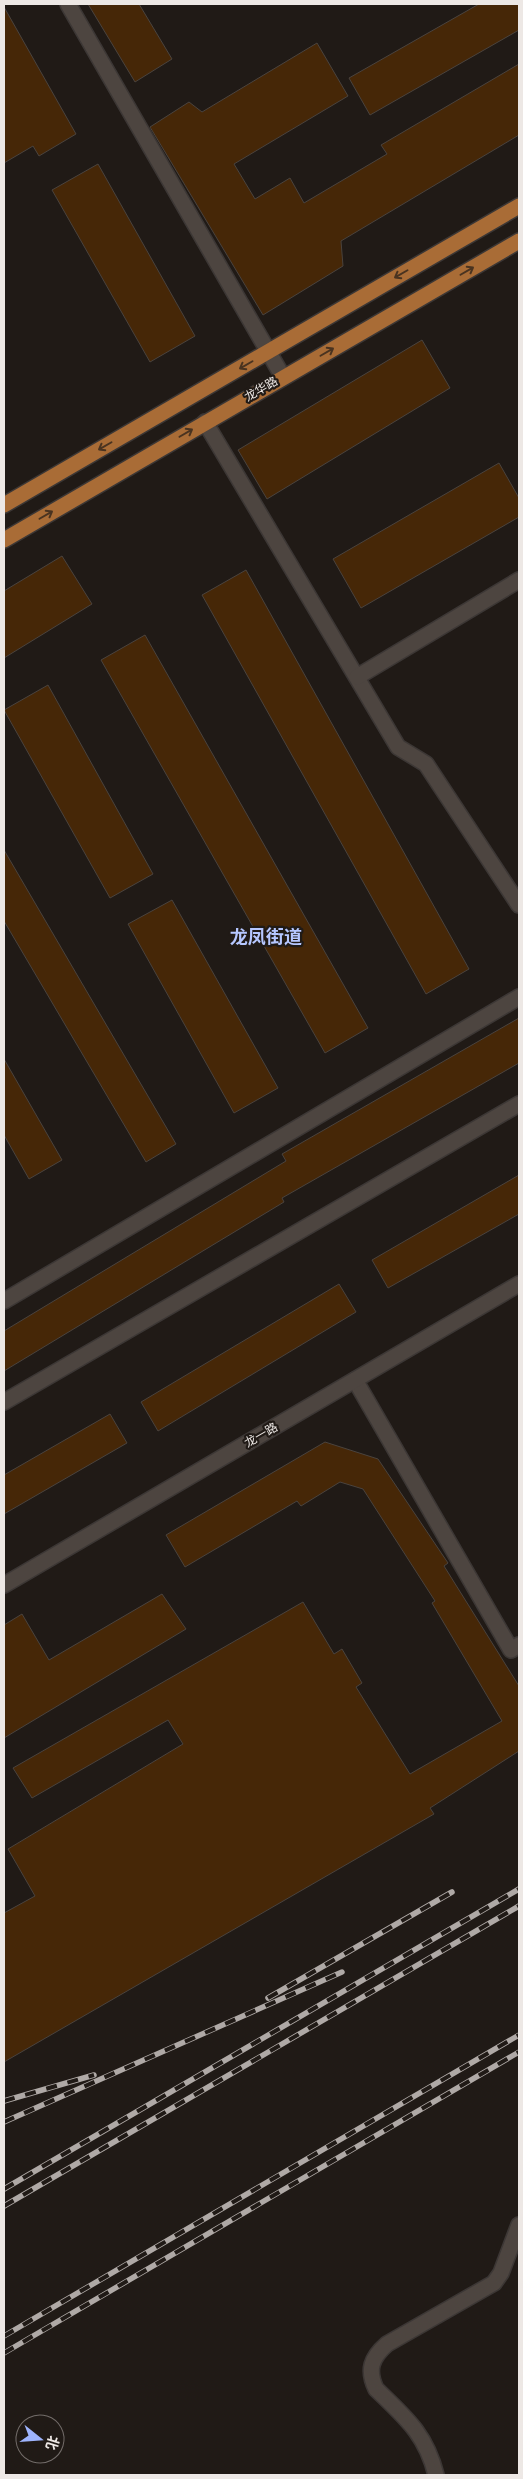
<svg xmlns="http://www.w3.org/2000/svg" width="523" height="2479" font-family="Mulish,'Noto Sans SC',sans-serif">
<rect width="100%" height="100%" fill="#201a16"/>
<g fill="#462707" stroke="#4a433e">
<path d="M88,4H139L172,59L135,82Z"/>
<path d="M479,4H519V30L370,115L349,78Z"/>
<path d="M4,7L76,134L39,156L33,146L4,163Z"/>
<path d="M317,43L348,96L234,164L255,199L290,178L304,203L387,154L381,145L519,64V135L341,241L343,266L263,315L150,127L189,102L202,112Z"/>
<path d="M98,164L195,336L150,362L52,190Z"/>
<path d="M422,340L450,388L267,499L238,450Z"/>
<path d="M499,463L519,498V517L361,608L333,559Z"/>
<path d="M62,556L92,604L4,658V591Z"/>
<path d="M246,570L469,969L426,994L202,595Z"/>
<path d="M145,635L368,1028L325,1053L101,660Z"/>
<path d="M48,685L153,874L110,898L4,710Z"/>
<path d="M4,850L176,1144L146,1162L4,921Z"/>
<path d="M172,900L278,1088L234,1113L128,924Z"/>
<path d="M519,1018V1063L282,1198L284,1202L4,1371V1331L286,1161L282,1154Z"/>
<path d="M4,1059L62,1160L29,1179L4,1135Z"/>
<path d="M519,1175V1214L388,1288L372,1260Z"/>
<path d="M339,1284L356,1312L158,1431L141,1402Z"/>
<path d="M110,1414L127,1443L4,1514V1475Z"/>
<path d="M325,1442L378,1459L448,1563L444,1566L519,1686V1751L430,1808L434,1814L4,2062V1913L35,1896L8,1849L183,1744L168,1720L32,1798L13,1768L303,1602L334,1654L342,1649L362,1683L356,1687L410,1774L502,1721L432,1603L435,1601L363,1489L340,1482L301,1506L297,1501L185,1567L166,1535Z"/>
<path d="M162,1594L186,1629L4,1738V1625L22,1614L49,1660Z"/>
</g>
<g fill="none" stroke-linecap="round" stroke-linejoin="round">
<g stroke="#3c3735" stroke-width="18">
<g id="minor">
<path d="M68,4L283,377"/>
<path d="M205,422L398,747L426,764L519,905"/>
<path d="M357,677L519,580"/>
<path d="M4,1301L519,997"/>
<path d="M355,1380L511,1650L519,1645"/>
<path d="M4,1402L519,1104"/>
<path d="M4,1585L519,1284"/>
<path d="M436,2475C426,2434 405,2417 376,2389C367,2370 371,2358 387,2344L494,2283L501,2273L519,2225"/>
</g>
</g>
<g stroke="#3c3735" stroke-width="18">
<g id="major">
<path d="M4,505L519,206"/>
<path d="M4,540L519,241"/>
</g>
</g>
<use href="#minor" stroke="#4d4540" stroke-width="15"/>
<use href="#major" stroke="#a96c36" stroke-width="15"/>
<g stroke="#afa9a6" stroke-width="5.5">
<g id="rail">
<path d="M268,1998L452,1892"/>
<path d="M4,2101L94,2075"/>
<path d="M4,2122L342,1972"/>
<path d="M4,2189L519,1889"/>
<path d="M4,2206L519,1906"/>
<path d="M4,2336L519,2035"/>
<path d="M4,2353L519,2052"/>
</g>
</g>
<use href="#rail" stroke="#201a16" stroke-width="4" stroke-dasharray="11" stroke-linecap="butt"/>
</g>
<defs><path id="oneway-shaft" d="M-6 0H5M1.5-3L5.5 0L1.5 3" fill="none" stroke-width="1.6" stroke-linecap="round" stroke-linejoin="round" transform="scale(1.25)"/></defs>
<g stroke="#493320">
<use href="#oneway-shaft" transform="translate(467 271) rotate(-30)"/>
<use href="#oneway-shaft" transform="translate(401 274) rotate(150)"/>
<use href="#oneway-shaft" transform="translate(327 352) rotate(-30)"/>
<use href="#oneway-shaft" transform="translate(246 365) rotate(150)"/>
<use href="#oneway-shaft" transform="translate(186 433) rotate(-30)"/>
<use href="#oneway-shaft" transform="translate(105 446) rotate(150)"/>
<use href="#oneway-shaft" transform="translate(46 515) rotate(-30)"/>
</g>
<g text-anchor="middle" stroke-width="4.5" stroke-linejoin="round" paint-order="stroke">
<g font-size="12" fill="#ede8e5" stroke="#201a16">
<text transform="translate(261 389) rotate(-30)" y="4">龙华路</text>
<text transform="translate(261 1435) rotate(-30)" y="4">龙一路</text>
</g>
<g font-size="18" font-weight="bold" fill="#b6c7ff" stroke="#201a16">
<text x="266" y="943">龙凤街道</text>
</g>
</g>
<rect width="523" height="2479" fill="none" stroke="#ede8e5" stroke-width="10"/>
<g transform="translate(40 2439) rotate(107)"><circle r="24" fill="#201a16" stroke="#726c69"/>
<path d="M0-4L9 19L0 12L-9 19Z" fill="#9eb4fd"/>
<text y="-8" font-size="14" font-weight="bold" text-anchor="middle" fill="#ede8e5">北</text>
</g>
</svg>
